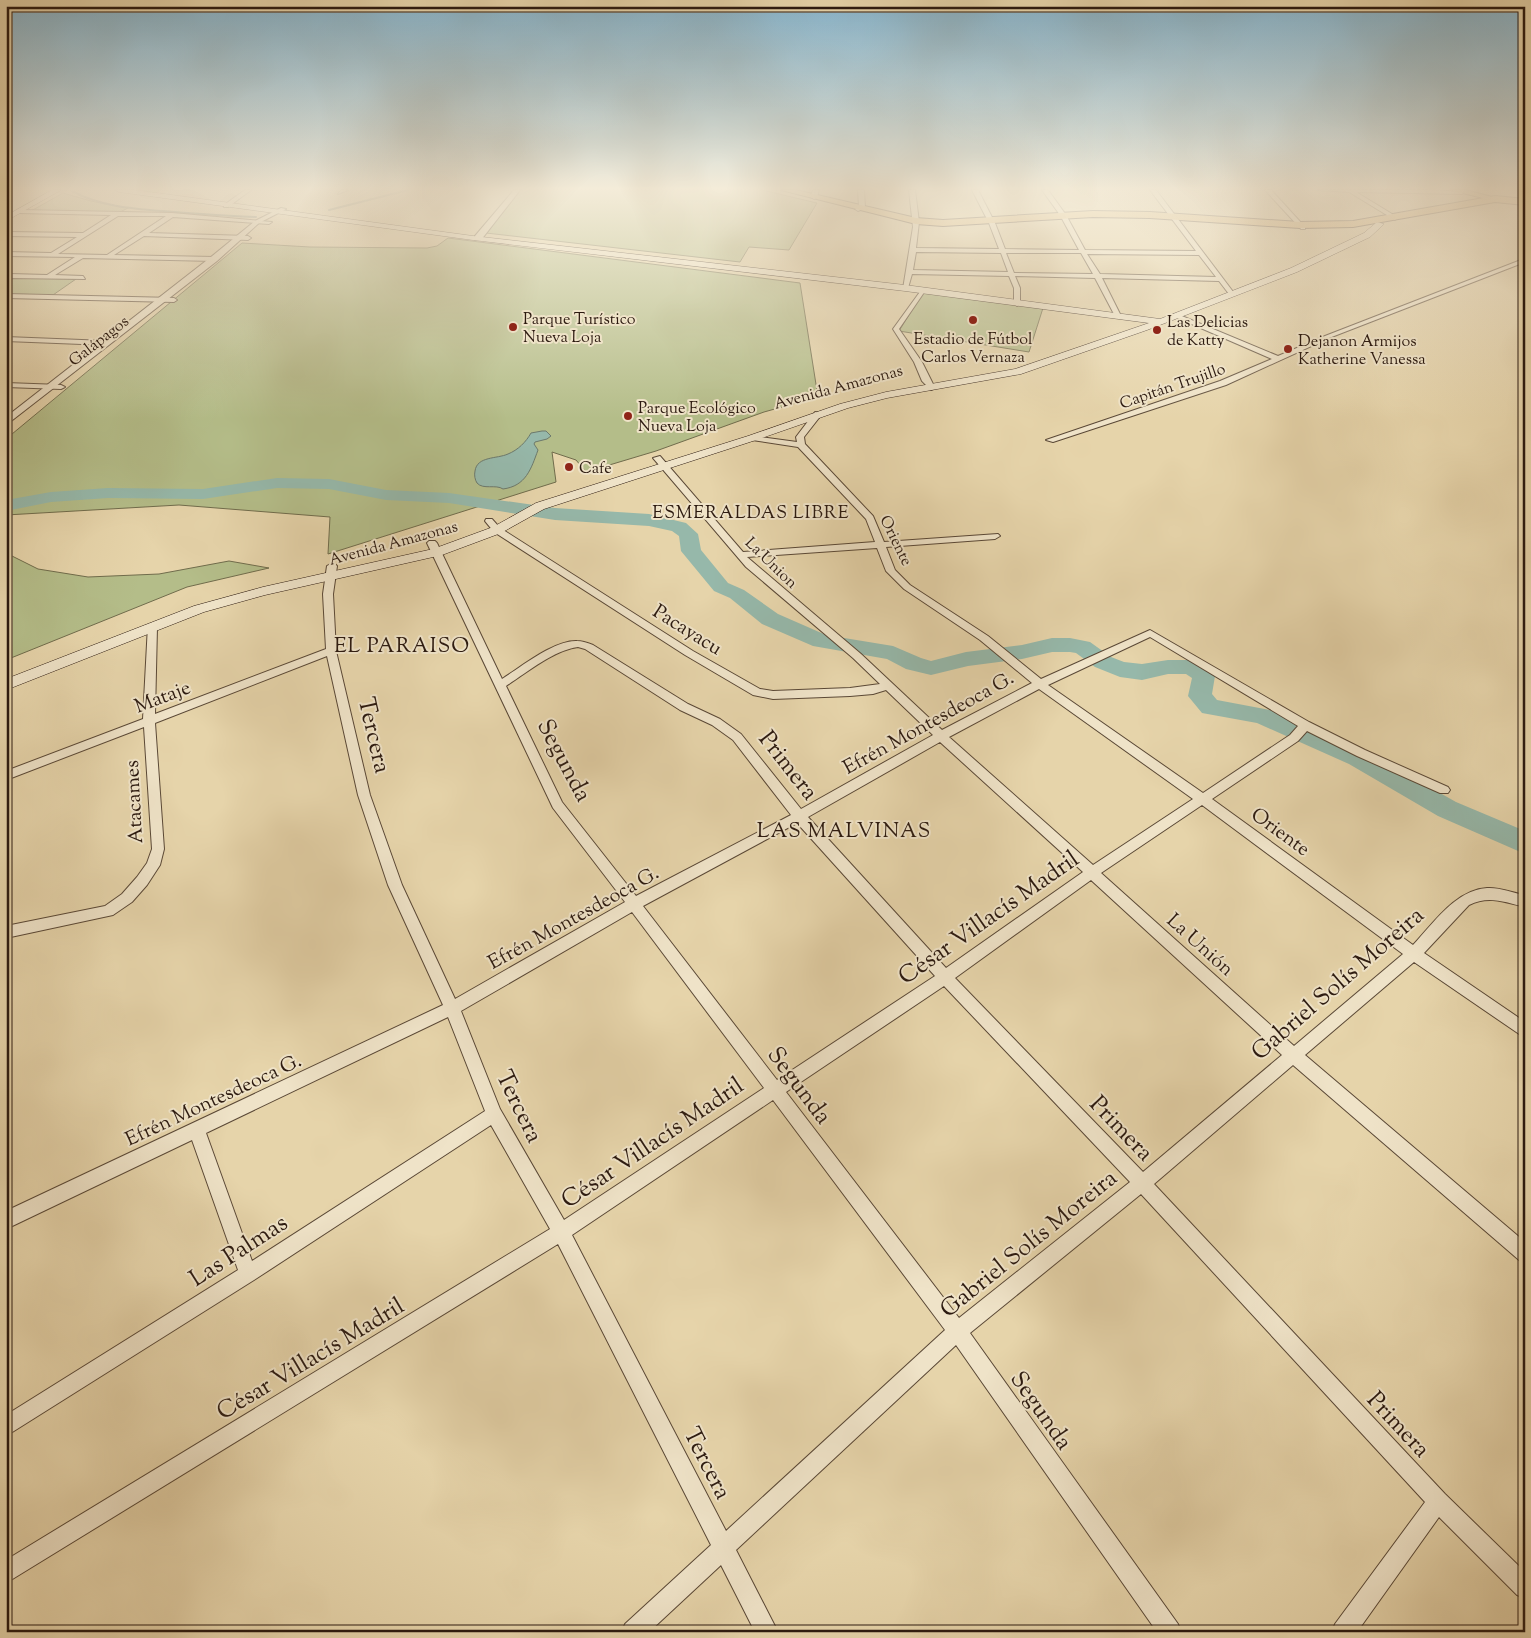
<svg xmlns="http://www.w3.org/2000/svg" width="1531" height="1638" font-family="'Sorts Mill Goudy',serif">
<rect width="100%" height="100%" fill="#e6d4aa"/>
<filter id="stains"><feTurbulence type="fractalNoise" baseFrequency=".004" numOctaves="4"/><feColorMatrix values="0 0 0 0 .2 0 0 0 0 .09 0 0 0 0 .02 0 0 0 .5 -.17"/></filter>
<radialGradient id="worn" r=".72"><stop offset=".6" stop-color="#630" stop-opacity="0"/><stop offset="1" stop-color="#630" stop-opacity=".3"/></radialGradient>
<g fill="#b4bd89" stroke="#706c4c">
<path d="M521,190H762L817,203L789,250L749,247L740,262L486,233Z"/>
<path d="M63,193L91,201L128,208L118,213L31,211Z"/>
<path d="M448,238L800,283L818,397L764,412L656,451L586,472L576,460L552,452L556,482L328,554L330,517L179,505L6,515V439L242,243L310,247L427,248L437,246Z"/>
<path d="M13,278L76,279L53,295L6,294V282Z"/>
<path d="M923,292L1043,308L1029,352L899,331Z"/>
<path d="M6,553L38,569L88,577L159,574L229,561L269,568L187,587L6,660Z"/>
</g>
<path fill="#96b8aa" stroke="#6c796c" d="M542,431H546L551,436L547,439L535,442L534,444L538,450C531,469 526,486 503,489C496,484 483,490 477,483C475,480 474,475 475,471C477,456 497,459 508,454C518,450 526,442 531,433Z"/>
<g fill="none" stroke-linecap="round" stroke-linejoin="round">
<g stroke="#6c796c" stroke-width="2">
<path d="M72,191C103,208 139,209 174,212C202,214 228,216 256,217"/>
<path d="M329,210L408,190"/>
</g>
<path fill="#96b8aa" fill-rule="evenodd" d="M277,478L329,479L386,490L449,493L555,508L649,514L686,523L698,534L701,550L728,583L744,590L778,614L826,635L893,646L921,658L931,661L966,652L1022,645L1052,638H1070L1090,642L1111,657L1124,662L1142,664L1168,660H1188L1207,666L1215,676L1212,694L1217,700L1270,710L1367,752L1456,802L1525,831V854L1438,816L1349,764L1257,723L1202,713L1188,696L1192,678L1186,674H1168L1142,680L1120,677L1095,667L1076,653L1070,652H1052L1022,659L968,666L931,675L906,669L887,659L813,646L762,624L730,598L714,591L681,551L679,536L672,531L649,526L555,520L449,503L386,500L329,489L277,488L203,499L108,498L51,502L6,511V500L51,492L108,488L203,489Z"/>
<g stroke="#5a4836" stroke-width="2">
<g id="minor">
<path d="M245,190H251L228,207H224V205Z"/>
<path d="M341,190H348L338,194Z"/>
<path d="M813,190H819L817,197L814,199L811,197Z"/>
<path d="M858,190H864L865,208L858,211L855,209L859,207Z"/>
<path d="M909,190H915L919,222L916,248L999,249L989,223L972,190H978L995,223L1005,249L1079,250L1060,215L1042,190H1048L1066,215L1085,250L1196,251L1150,190H1156L1234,293L1229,294L1219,281L1102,278L1121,316L1118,318L1115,316L1095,278L1015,276L1020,288V304L1017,306L1014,304V288L1009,276L912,274L908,288L903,289L913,227ZM916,252L1001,253L1008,272L913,270ZM1006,253H1081L1093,274L1014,273ZM1087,254L1199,255L1216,277L1100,274Z"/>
<path d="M1265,190H1271L1305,227V229H1301Z"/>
<path d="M1318,190H1429L1465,192L1462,194L1356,192L1397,217L1395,220L1349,192Z"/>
<path d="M20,210L172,213L272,222L269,224L173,217L149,233L248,236L251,238L248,240L144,236L114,255L214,257L217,259L214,261L83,258L55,275L83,276L85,279L11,278L6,281V276L10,274L47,275L75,257L6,256V252L51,253L77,237L6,236V232L83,233L111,215L18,213ZM118,216H166L107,255L58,254Z"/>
<path d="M1521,260H1525V262L1329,338L1226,385L1053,442L1046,440L1220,381L1272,359L1173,316V314H1177L1278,356L1325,336Z"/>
<path d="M922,289L925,291L899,329L922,362L935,388L931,390L922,381L914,362L893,329Z"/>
<path d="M6,294L174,298L177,300L174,302L6,298Z"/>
<path d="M6,337L107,341L110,343L107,345L6,341Z"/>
<path d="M6,383L61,385L65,387L61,389L6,387Z"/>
<path d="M815,412L822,414L804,437L805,444L873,516L884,542L998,534L1000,536L995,539L886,547L895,570L910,585L988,636L1041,679L1150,630L1309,722L1365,750L1448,787L1450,790L1448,793H1440L1357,756L1307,731L1298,741L1212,799L1413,945C1433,924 1455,890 1487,888C1499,887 1513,893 1525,895V907C1505,902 1488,895 1469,905L1424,953L1525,1022V1038L1414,962L1305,1055L1525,1242V1263L1519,1260L1293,1065L1154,1184L1445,1494L1525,1572V1598L1517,1595L1439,1517L1357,1632H1332L1335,1624L1425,1502L1141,1194L970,1333L1178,1624L1181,1632H1157L956,1345L736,1550L778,1632H755L721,1565L649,1632H622L625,1624L711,1545L558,1244L6,1583V1560L550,1229L491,1125L254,1280L6,1436V1415L238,1270L192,1140L6,1229V1211L443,1005L388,885L358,795L327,656L155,723L164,849L160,865L147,885L132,902L113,915L6,938V926L105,906L122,894L137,877L147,863L152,849L144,727L6,780V771L143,719L148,625L152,624L157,627L155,714L326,649L323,594L327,566L332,563L335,564L337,566L333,594L336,651L370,795L402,885L455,999L625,902L553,808L427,543L429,541H435L437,543L502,679C521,667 554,640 577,641C582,641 588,643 593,645L688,704L720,719L741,734L801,809L933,735L886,690L873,694L850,696L773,699L753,695L685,655L494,532L485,521L486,519H492L500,528L693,651L760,689L773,691L850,688L880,684L853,658L746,567L653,458L660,456L743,552L875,542L866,519L798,447L752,440L748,438L752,436L797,442L796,437ZM877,548L886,571L904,589L980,640L1032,683L942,730L861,654L747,557ZM1150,637L1298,726L1290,735L1203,793L1048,685ZM578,647L585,649L680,710L712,725L733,740L791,815L636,896L562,802L506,686C526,673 554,650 578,647ZM1039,689L1193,799L1093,865L949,737ZM940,742L1083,872L946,968L808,817ZM1202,805L1403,954L1294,1046L1101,873ZM797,823L935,976L777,1080L643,906ZM1091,880L1282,1055L1143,1172L955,978ZM632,912L764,1088L564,1220L500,1109L461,1011ZM944,986L1130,1182L959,1318L786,1092ZM448,1017L485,1111L252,1261L206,1133ZM773,1100L945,1330L726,1531L572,1235Z"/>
</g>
</g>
<g stroke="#5a4836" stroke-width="2">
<g id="tertiary">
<path d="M514,190H520L481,240H475V236Z"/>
<path d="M281,208L286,209L259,223L217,261L6,425V417L211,257L255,221Z"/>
</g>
</g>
<g stroke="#2c1a10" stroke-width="1">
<g id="secondary">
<path d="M52,190H61L6,221V216Z"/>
<path d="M115,190H135L473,236L905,285L1160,319L1291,268L1364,233L1377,222L1384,224L1370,237L1297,272L1147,330L1021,374L887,398L848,408L756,440L544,509L501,533L442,555L265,595L204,612L6,690V679L194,606L263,587L433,549L493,527L536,503L748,436L840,404L886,392L1015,369L1149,323L905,291L473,240L119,192Z"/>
</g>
</g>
<g stroke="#2c1a10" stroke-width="2">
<path id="primary" d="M1451,190H1466L1499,199L1495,201Z"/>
</g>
<g stroke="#2c1a10" stroke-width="2">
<path id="trunk" d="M781,190H796L916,218L943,220L1093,211L1150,212L1300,222L1353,221L1495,196L1525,199V205L1495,202L1353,227L1300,228L1150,218L1093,217L943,226L916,224Z"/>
</g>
<use href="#minor" fill="#efe3c8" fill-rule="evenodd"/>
<use href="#tertiary" fill="#efe3c8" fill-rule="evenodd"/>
<use href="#secondary" fill="#efe3c8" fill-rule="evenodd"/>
<use href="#primary" fill="#e3ba75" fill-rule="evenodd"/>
<use href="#trunk" fill="#e3ba75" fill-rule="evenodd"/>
</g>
<linearGradient id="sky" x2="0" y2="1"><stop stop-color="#87b6cf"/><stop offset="0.45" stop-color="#f4ecd9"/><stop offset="1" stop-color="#f4ecd9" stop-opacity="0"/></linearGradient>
<rect width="1531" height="419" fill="url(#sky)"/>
<g fill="#8f2418" stroke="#efe3c8" stroke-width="2">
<circle cx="973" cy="320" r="5"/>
<circle cx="513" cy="327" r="5"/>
<circle cx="1157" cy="330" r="5"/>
<circle cx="1288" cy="349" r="5"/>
<circle cx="628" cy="416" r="5"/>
<circle cx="569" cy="467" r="5"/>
</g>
<g text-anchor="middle" stroke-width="4" stroke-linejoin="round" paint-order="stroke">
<g font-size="16" fill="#2c1a10" stroke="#efe3c8" text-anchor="start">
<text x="523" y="324">Parque Turístico<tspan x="523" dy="18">Nueva Loja</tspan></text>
<text x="1167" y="327">Las Delicias<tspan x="1167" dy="18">de Katty</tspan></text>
<text x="973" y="344" text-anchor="middle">Estadio de Fútbol<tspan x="973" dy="18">Carlos Vernaza</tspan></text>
<text x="1298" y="346">Dejanon Armijos<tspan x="1298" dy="18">Katherine Vanessa</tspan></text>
<text x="638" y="413">Parque Ecológico<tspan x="638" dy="18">Nueva Loja</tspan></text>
<text x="579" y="473">Cafe</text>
</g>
<g font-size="16" fill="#2c1a10" stroke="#efe3c8">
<text transform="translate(98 340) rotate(-38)" y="6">Galápagos</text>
<text transform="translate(1172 385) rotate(-19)" y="6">Capitán Trujillo</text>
<text transform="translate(838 386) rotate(-15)" y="6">Avenida Amazonas</text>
<text transform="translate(897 540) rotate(64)" y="6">Oriente</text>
<text transform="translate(393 542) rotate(-15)" y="6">Avenida Amazonas</text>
<text transform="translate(772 562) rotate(44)" y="6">La Union</text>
</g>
<g font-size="18" letter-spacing="1" fill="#2c1a10" stroke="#efe3c8">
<text x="751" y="518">ESMERALDAS LIBRE</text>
</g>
<g font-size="20" fill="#2c1a10" stroke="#efe3c8">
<text transform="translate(688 629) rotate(32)" y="7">Pacayacu</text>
<text transform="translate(162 696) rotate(-21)" y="7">Mataje</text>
<text transform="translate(928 722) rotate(-29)" y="7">Efrén Montesdeoca G.</text>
<text transform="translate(133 802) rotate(-93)" y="7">Atacames</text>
<text transform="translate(1281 831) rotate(36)" y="7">Oriente</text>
<text transform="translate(573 917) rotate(-29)" y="7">Efrén Montesdeoca G.</text>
<text transform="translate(1201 944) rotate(42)" y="7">La Unión</text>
<text transform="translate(213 1099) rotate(-25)" y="7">Efrén Montesdeoca G.</text>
</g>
<g font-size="21" letter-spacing="1" fill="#2c1a10" stroke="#efe3c8">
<text x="402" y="652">EL PARAISO</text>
<text x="844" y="837">LAS MALVINAS</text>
</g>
<g font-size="24" fill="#2c1a10" stroke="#efe3c8">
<text transform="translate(375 735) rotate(77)" y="8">Tercera</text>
<text transform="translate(565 760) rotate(62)" y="8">Segunda</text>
<text transform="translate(789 765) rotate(52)" y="8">Primera</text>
<text transform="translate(988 917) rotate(-35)" y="8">César Villacís Madril</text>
<text transform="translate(1337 983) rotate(-41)" y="8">Gabriel Solís Moreira</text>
<text transform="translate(800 1085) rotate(53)" y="8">Segunda</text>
<text transform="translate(520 1106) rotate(64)" y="8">Tercera</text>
<text transform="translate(1122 1128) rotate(46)" y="8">Primera</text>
<text transform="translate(652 1142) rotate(-34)" y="8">César Villacís Madril</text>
<text transform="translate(1028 1243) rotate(-39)" y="8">Gabriel Solís Moreira</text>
<text transform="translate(238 1250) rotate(-33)" y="8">Las Palmas</text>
<text transform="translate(310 1358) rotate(-31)" y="8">César Villacís Madril</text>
<text transform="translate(1042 1410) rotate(55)" y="8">Segunda</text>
<text transform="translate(1399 1424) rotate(47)" y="8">Primera</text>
<text transform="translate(708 1463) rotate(63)" y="8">Tercera</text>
</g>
</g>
<rect width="1531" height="1638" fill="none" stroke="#e6d4aa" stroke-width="25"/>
<rect x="8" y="8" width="1516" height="1623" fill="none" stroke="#2c1a10" stroke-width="2.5"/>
<rect x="12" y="12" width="1506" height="1613" fill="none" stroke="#2c1a10"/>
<rect width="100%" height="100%" filter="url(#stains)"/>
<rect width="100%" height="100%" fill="url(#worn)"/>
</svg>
